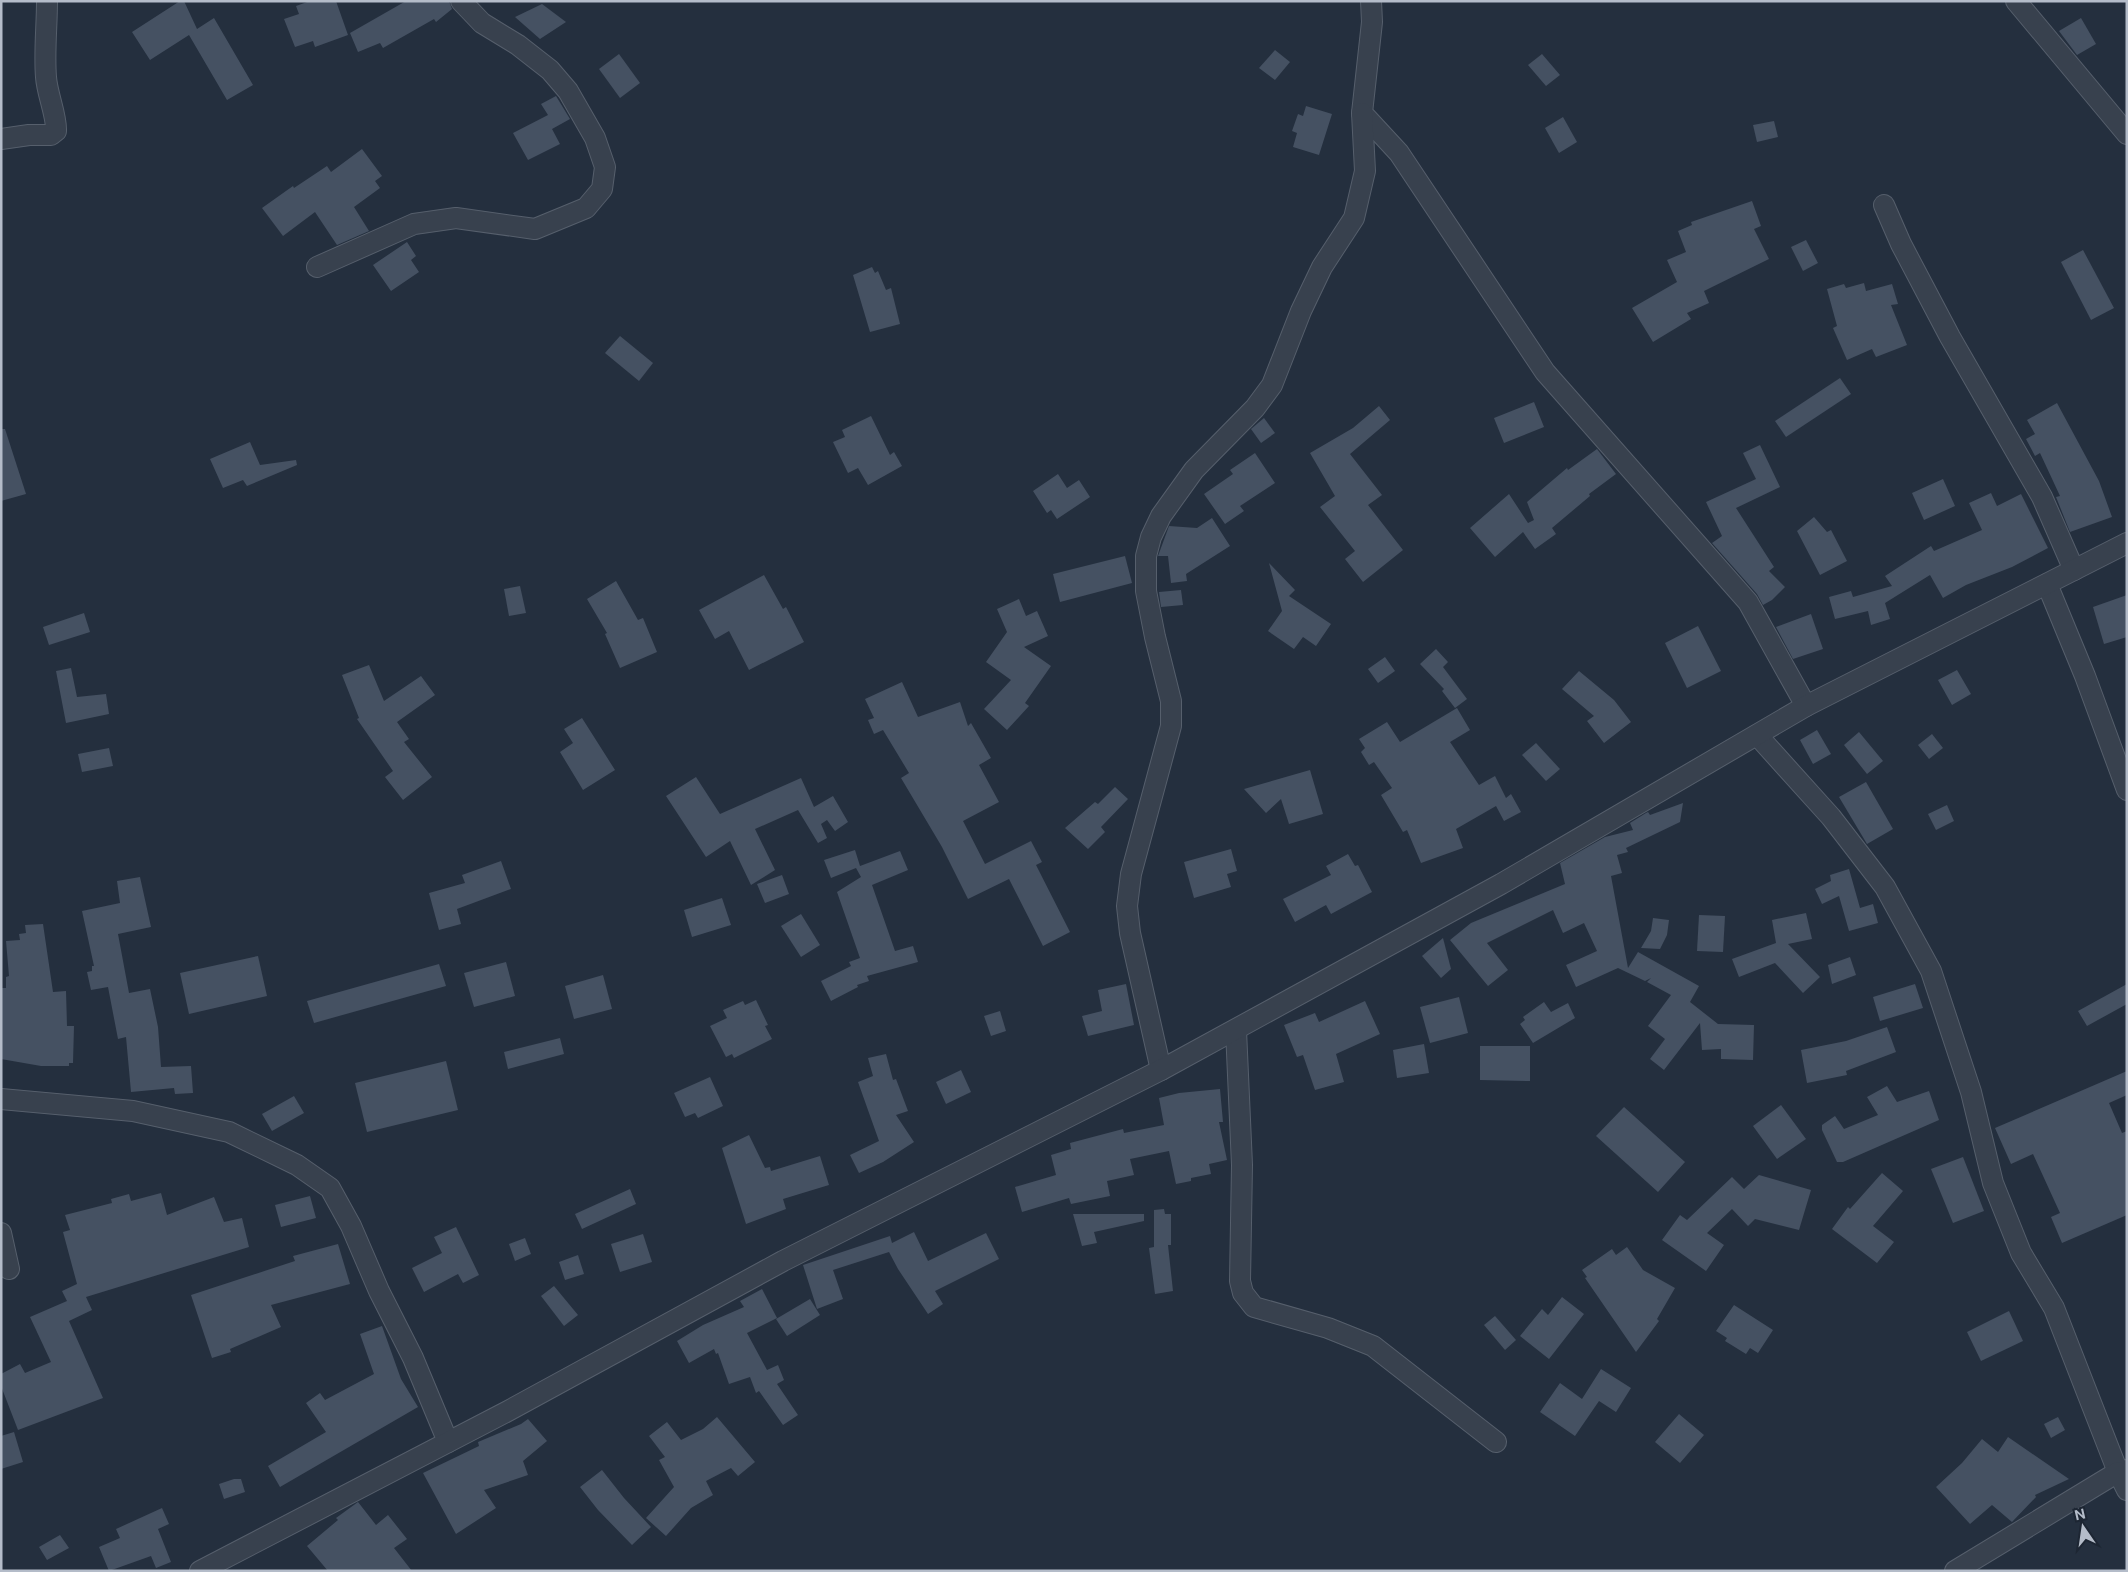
<svg xmlns="http://www.w3.org/2000/svg" width="2128" height="1572" font-family="'Public Sans',sans-serif">
<rect width="100%" height="100%" fill="#242f3e"/>
<g fill="#455162">
<path d="M180,1H184L197,29L214,18L253,85L227,100L189,35L150,60L132,32Z"/>
<path d="M310,1H336L348,35L315,47L313,41L295,47L284,19L299,14L296,6Z"/>
<path d="M406,1H449L452,9L436,22L434,19L383,48L380,43L358,52L350,33Z"/>
<path d="M542,4L566,22L540,39L515,17Z"/>
<path d="M2081,18L2096,44L2077,55L2059,31Z"/>
<path d="M1275,50L1290,62L1275,80L1259,68Z"/>
<path d="M619,54L640,83L620,98L599,69Z"/>
<path d="M1542,54L1560,75L1546,86L1528,65Z"/>
<path d="M556,96L570,119L552,129L560,144L528,160L513,133L548,115L541,104Z"/>
<path d="M1306,106L1332,114L1319,155L1293,147L1297,133L1292,131L1298,114L1303,116Z"/>
<path d="M1563,117L1577,142L1559,153L1545,128Z"/>
<path d="M1774,121L1778,137L1757,142L1753,125Z"/>
<path d="M362,149L382,176L375,181L380,188L354,207L369,231L337,245L315,212L283,236L262,208L293,186L294,188L327,166L331,172Z"/>
<path d="M1752,201L1761,226L1754,229L1769,259L1704,291L1709,303L1687,313L1691,319L1653,342L1632,308L1677,282L1667,260L1686,252L1678,231L1692,225L1691,222Z"/>
<path d="M1806,240L1818,263L1803,271L1791,247Z"/>
<path d="M407,242L416,256L411,260L419,272L391,291L373,265Z"/>
<path d="M2083,250L2114,308L2091,320L2061,262Z"/>
<path d="M872,267L875,273L878,271L886,290L891,288L900,324L870,332L853,275Z"/>
<path d="M1864,283L1866,291L1892,284L1898,304L1891,305L1907,345L1876,357L1872,349L1847,360L1833,328L1837,326L1827,289L1844,284L1846,288Z"/>
<path d="M620,336L653,363L639,381L605,353Z"/>
<path d="M1840,378L1851,394L1786,437L1775,421Z"/>
<path d="M1534,402L1544,427L1504,443L1494,418Z"/>
<path d="M2057,403L2099,481L2112,517L2070,532L2056,497L2060,496L2040,453L2035,456L2026,439L2035,434L2027,420Z"/>
<path d="M1379,406L1390,420L1350,454L1382,495L1368,505L1403,550L1363,582L1345,559L1355,551L1320,507L1335,496L1310,453L1353,428Z"/>
<path d="M871,416L890,455L894,452L902,466L868,485L858,468L848,473L833,442L845,437L842,430Z"/>
<path d="M1264,418L1275,433L1261,443L1251,429Z"/>
<path d="M1,429H5L26,494L1,501Z"/>
<path d="M250,442L260,465L296,460L297,465L247,486L243,480L223,488L210,459Z"/>
<path d="M1760,445L1780,487L1736,508L1774,567L1769,571L1785,587L1772,600L1763,605L1757,594L1712,543L1722,536L1706,502L1756,479L1743,453Z"/>
<path d="M1597,449L1616,474L1589,494L1590,496L1552,528L1556,534L1535,549L1523,532L1495,557L1470,528L1509,494L1528,523L1534,520L1527,502L1567,468L1568,470Z"/>
<path d="M1255,453L1275,483L1240,506L1244,511L1225,524L1204,494L1233,474L1230,470Z"/>
<path d="M1058,474L1067,488L1079,480L1090,497L1057,519L1051,510L1047,513L1033,491Z"/>
<path d="M1943,479L1955,506L1924,520L1912,493Z"/>
<path d="M1991,493L1997,506L2021,494L2048,548L2012,567L1966,585L1943,598L1930,575L1885,603L1890,619L1871,625L1868,611L1835,619L1829,597L1851,591L1853,597L1892,586L1885,576L1931,546L1934,551L1982,530L1969,503Z"/>
<path d="M1814,517L1827,532L1831,530L1847,561L1820,575L1797,531Z"/>
<path d="M1212,518L1230,546L1186,574L1187,581L1171,583L1168,556H1158L1169,526L1197,528Z"/>
<path d="M1125,556L1132,583L1060,602L1053,574Z"/>
<path d="M1269,563L1295,590L1289,596L1331,624L1316,646L1303,637L1294,649L1268,631L1282,611Z"/>
<path d="M764,575L783,609L786,607L804,642L749,670L729,631L715,639L699,610Z"/>
<path d="M616,581L638,620L643,618L657,652L620,668L605,634L607,633L587,599Z"/>
<path d="M520,586L526,613L509,616L504,589Z"/>
<path d="M1181,590L1183,605L1161,607L1159,592Z"/>
<path d="M2127,595V637L2104,644L2093,607Z"/>
<path d="M1019,599L1026,616L1037,611L1048,636L1024,647L1051,666L1025,703L1029,706L1007,730L984,709L1011,680L986,662L1007,632L997,609Z"/>
<path d="M84,613L90,632L49,645L43,627Z"/>
<path d="M1811,614L1823,649L1793,659L1776,627Z"/>
<path d="M1698,626L1721,671L1687,688L1665,643Z"/>
<path d="M1436,649L1448,662L1443,667L1467,699L1455,708L1442,691L1444,689L1420,664Z"/>
<path d="M1385,657L1395,671L1378,683L1368,669Z"/>
<path d="M369,665L384,701L421,676L435,695L397,722L409,739L404,742L432,777L403,800L385,777L393,771L357,719L359,718L342,675Z"/>
<path d="M71,668L77,697L106,694L109,714L66,723L56,671Z"/>
<path d="M1957,670L1971,694L1952,705L1938,680Z"/>
<path d="M1579,671L1614,700L1631,722L1604,743L1587,721L1594,716L1562,689Z"/>
<path d="M902,682L918,717L960,702L968,726L971,723L991,758L979,765L999,802L963,821L985,864L1031,841L1042,862L1036,865L1070,932L1043,946L1009,879L968,899L942,847L901,778L909,773L883,730L874,734L868,720L874,718L865,699Z"/>
<path d="M1457,708L1470,730L1450,742L1479,785L1495,776L1506,798L1511,794L1521,812L1504,821L1496,806L1456,829L1463,848L1421,863L1407,830L1403,832L1381,795L1392,788L1374,762L1369,765L1361,752L1365,748L1359,739L1387,722L1400,742Z"/>
<path d="M582,718L615,770L583,790L560,752L573,743L564,729Z"/>
<path d="M1817,730L1831,754L1813,764L1800,740Z"/>
<path d="M1859,732L1883,761L1867,774L1844,745Z"/>
<path d="M1932,734L1943,748L1929,759L1918,745Z"/>
<path d="M1536,743L1560,769L1546,781L1522,755Z"/>
<path d="M109,748L113,766L82,772L78,754Z"/>
<path d="M1310,770L1323,814L1289,824L1281,799L1266,813L1244,789Z"/>
<path d="M696,777L720,814L801,778L814,807L833,796L848,822L835,831L827,820L821,824L827,838L818,843L798,810L755,829L775,870L751,885L730,841L706,857L666,796Z"/>
<path d="M1866,782L1893,829L1867,844L1839,797Z"/>
<path d="M1115,787L1128,799L1101,827L1105,832L1088,849L1065,828L1095,802L1098,804Z"/>
<path d="M1683,803L1680,822L1626,848L1628,852L1617,855L1622,873L1611,876L1628,968L1638,952L1699,986L1690,1002L1718,1024L1754,1025L1753,1060L1721,1059V1049L1702,1050L1700,1023L1664,1070L1650,1059L1665,1039L1648,1026L1671,995L1647,982L1651,978L1645,981L1618,968L1576,987L1566,965L1597,951L1584,923L1563,933L1553,910L1487,943L1508,970L1488,986L1450,940L1471,923L1565,884L1560,863L1605,837L1633,830L1630,823L1646,813L1648,812L1650,815Z"/>
<path d="M1947,805L1954,821L1936,830L1928,814Z"/>
<path d="M1231,849L1237,871L1227,874L1231,887L1194,898L1184,862Z"/>
<path d="M855,850L860,866L900,851L908,870L872,885L895,951L913,946L918,962L867,976L869,981L857,985L858,987L831,1001L821,981L851,966L849,962L860,958L837,892L861,877L856,868L831,878L824,860Z"/>
<path d="M1348,854L1355,866L1358,865L1372,892L1331,914L1326,905L1295,922L1283,899L1331,875L1326,866Z"/>
<path d="M501,861L511,889L457,909L461,924L439,930L429,893L465,883L462,875Z"/>
<path d="M1849,869L1860,908L1873,904L1878,923L1849,931L1839,896L1822,904L1815,889L1831,881L1830,875Z"/>
<path d="M782,875L789,894L765,903L757,884Z"/>
<path d="M140,877L151,927L118,934L129,993L150,989L158,1027L161,1067L191,1066L193,1093L175,1094L174,1088L131,1092L126,1037L118,1039L108,987L91,990L87,972L92,971V966H94L82,911L120,903L117,881Z"/>
<path d="M722,898L731,925L692,937L684,910Z"/>
<path d="M1806,913L1812,939L1788,944L1820,977L1803,993L1775,963L1739,977L1732,959L1776,943L1772,920Z"/>
<path d="M801,914L820,945L801,957L781,926Z"/>
<path d="M1699,915L1725,916L1723,952L1697,951Z"/>
<path d="M1653,918L1669,920L1667,935L1660,949L1641,948L1651,931Z"/>
<path d="M43,924L53,992L66,991L67,1026H74L73,1063H69V1066H41L1,1059V988H6V977L9,976L6,941L20,940L19,934L26,933L25,925Z"/>
<path d="M1443,938L1451,969L1441,978L1422,956Z"/>
<path d="M258,956L267,996L189,1014L180,973Z"/>
<path d="M1850,957L1856,975L1832,984L1828,965Z"/>
<path d="M506,962L515,996L474,1007L464,973Z"/>
<path d="M439,964L446,986L314,1023L307,1001Z"/>
<path d="M603,975L612,1009L574,1019L565,986Z"/>
<path d="M1126,984L1134,1025L1088,1036L1082,1016L1102,1011L1098,990Z"/>
<path d="M1915,984L1923,1008L1880,1021L1873,997Z"/>
<path d="M2127,984V1004L2087,1026L2078,1011Z"/>
<path d="M1459,997L1468,1033L1430,1043L1420,1007Z"/>
<path d="M756,1000L768,1025L765,1026L772,1039L734,1058L732,1054L726,1057L710,1026L727,1018L723,1010L743,1001L745,1005Z"/>
<path d="M1365,1001L1380,1034L1336,1054L1344,1082L1315,1090L1303,1055L1297,1057L1284,1025L1315,1013L1319,1022Z"/>
<path d="M1544,1002L1551,1012L1568,1003L1575,1018L1533,1043L1520,1024L1525,1020L1523,1017Z"/>
<path d="M1000,1011L1006,1031L991,1036L984,1016Z"/>
<path d="M1887,1027L1896,1052L1846,1071L1847,1075L1807,1083L1801,1050L1846,1041Z"/>
<path d="M560,1038L564,1054L508,1069L504,1052Z"/>
<path d="M1424,1044L1429,1073L1397,1078L1393,1050Z"/>
<path d="M1480,1046H1530V1081L1480,1080Z"/>
<path d="M886,1054L893,1080L896,1079L908,1111L896,1115L914,1142L883,1162L859,1173L850,1155L879,1141L858,1082L873,1076L868,1058Z"/>
<path d="M446,1061L458,1110L367,1132L355,1083Z"/>
<path d="M961,1070L971,1092L946,1104L936,1082Z"/>
<path d="M2127,1071V1095L2109,1103L2122,1133L2127,1131V1215L2062,1243L2051,1217L2060,1213L2033,1154L2011,1164L1995,1128Z"/>
<path d="M710,1077L723,1106L698,1118L695,1113L685,1117L674,1093Z"/>
<path d="M1887,1086L1897,1102L1929,1091L1939,1120L1843,1162H1837L1822,1130V1125L1835,1116L1844,1129L1878,1115L1867,1097Z"/>
<path d="M1220,1089L1223,1122H1219L1227,1160L1209,1164L1211,1174L1191,1178V1181L1176,1184L1169,1151L1130,1159L1134,1175L1107,1181L1110,1196L1071,1204L1069,1198L1022,1212L1015,1187L1056,1175L1051,1155L1071,1149L1070,1143L1123,1129L1124,1133L1164,1125L1159,1098L1179,1093Z"/>
<path d="M294,1096L304,1113L272,1131L262,1114Z"/>
<path d="M1781,1105L1806,1139L1777,1159L1753,1126Z"/>
<path d="M1624,1107L1685,1162L1658,1192L1596,1136Z"/>
<path d="M749,1135L765,1168L770,1167L771,1171L820,1156L829,1185L783,1199L786,1209L746,1224L722,1148Z"/>
<path d="M1963,1157L1984,1211L1953,1223L1931,1169Z"/>
<path d="M1882,1173L1903,1191L1873,1226L1894,1242L1877,1263L1832,1229L1848,1207L1850,1209Z"/>
<path d="M1759,1175L1811,1190L1799,1230L1755,1219L1748,1226L1732,1209L1707,1233L1724,1245L1706,1271L1662,1240L1680,1215L1687,1220L1732,1177L1744,1189Z"/>
<path d="M630,1189L636,1204L582,1229L575,1214Z"/>
<path d="M161,1193L167,1215L214,1197L224,1222L242,1218L249,1247L86,1297L92,1310L69,1321L103,1398L18,1430L1,1386V1374L20,1364L25,1373L51,1362L30,1317L67,1301L62,1291L77,1284L63,1232L70,1230L65,1215L112,1203L111,1199L129,1194L131,1201Z"/>
<path d="M310,1196L316,1218L281,1227L275,1205Z"/>
<path d="M1164,1209L1165,1214H1171V1245H1168L1173,1291L1155,1294L1149,1248L1154,1247V1210Z"/>
<path d="M1073,1214H1144V1221L1094,1232L1097,1243L1082,1246Z"/>
<path d="M456,1227L479,1275L463,1283L458,1274L424,1292L412,1268L442,1253L434,1237Z"/>
<path d="M914,1232L928,1261L986,1233L999,1259L935,1291L943,1304L928,1314L898,1269L889,1252L833,1270L843,1299L817,1309L803,1265L890,1236L892,1243Z"/>
<path d="M643,1234L652,1262L620,1272L611,1244Z"/>
<path d="M525,1238L531,1254L515,1261L509,1244Z"/>
<path d="M338,1244L350,1284L271,1305L281,1327L230,1349L231,1352L212,1358L191,1295L295,1261L293,1256Z"/>
<path d="M1627,1247L1643,1270L1675,1288L1657,1319L1659,1321L1636,1352L1585,1278L1587,1277L1582,1270L1612,1249L1616,1255Z"/>
<path d="M578,1255L584,1274L565,1280L559,1262Z"/>
<path d="M554,1286L578,1315L564,1326L541,1296Z"/>
<path d="M762,1289L777,1318L747,1333L767,1370L778,1365L784,1380L777,1384L798,1415L783,1425L759,1391L756,1393L750,1377L729,1384L718,1353L716,1354L714,1349L689,1363L677,1341L703,1325L744,1307L740,1301Z"/>
<path d="M1562,1297L1584,1314L1549,1359L1520,1336L1542,1309L1548,1315Z"/>
<path d="M810,1299L820,1315L787,1336L776,1319Z"/>
<path d="M1734,1305L1773,1330L1758,1353L1750,1348L1746,1354L1725,1341L1727,1338L1716,1331Z"/>
<path d="M2009,1311L2023,1341L1981,1361L1967,1332Z"/>
<path d="M1495,1316L1516,1340L1505,1350L1484,1325Z"/>
<path d="M382,1326L401,1379L418,1407L280,1487L268,1466L326,1432L306,1403L320,1393L325,1400L374,1374L360,1334Z"/>
<path d="M1601,1369L1631,1388L1616,1412L1599,1401L1575,1436L1540,1412L1560,1383L1582,1399Z"/>
<path d="M1679,1414L1704,1435L1680,1463L1655,1442Z"/>
<path d="M717,1417L755,1462L738,1476L731,1468L706,1481L713,1495L691,1508L666,1536L646,1518L674,1487L659,1460L665,1457L649,1436L667,1422L681,1440L703,1429Z"/>
<path d="M2058,1417L2065,1430L2051,1438L2044,1424Z"/>
<path d="M528,1419L547,1441L523,1461L528,1475L484,1490L496,1508L456,1534L423,1473L479,1446L478,1442L521,1424Z"/>
<path d="M14,1432L23,1462L1,1469V1436Z"/>
<path d="M2008,1437L2069,1479L2035,1495L2036,1497L2012,1522L1992,1505L1970,1524L1936,1487L1962,1463L1982,1439L1998,1452Z"/>
<path d="M602,1470L624,1498L651,1527L632,1545L598,1510L580,1487Z"/>
<path d="M234,1479H241L245,1492L224,1499L219,1484Z"/>
<path d="M358,1502L376,1525L388,1515L407,1539L394,1548L412,1571H328L307,1546L338,1520L336,1518Z"/>
<path d="M162,1508L169,1524L158,1529L171,1562L156,1568L151,1556L109,1571L99,1547L120,1538L116,1529Z"/>
<path d="M60,1535L69,1548L47,1560L39,1547Z"/>
</g>
<g fill="none" stroke-linecap="round" stroke-linejoin="round">
<g stroke="#565f6c" stroke-width="22">
<g id="minor">
<path d="M1371,1L1372,22L1362,113L1399,153L1545,372L1748,602L1806,706"/>
<path d="M2016,1L2127,134"/>
<path d="M1,139L29,135H51L56,131C57,116 47,94 46,77C44,52 47,26 47,1"/>
<path d="M1884,205L1901,244L1950,337L2042,497L2074,570"/>
<path d="M317,267L414,224L456,218L535,229L586,208L602,189L605,167L595,138L568,91L550,70L518,45L482,23L461,1"/>
<path d="M2047,584L2085,676L2127,790"/>
<path d="M1757,735L1831,817L1885,887L1931,971L1971,1092L1993,1183L2021,1253L2054,1308L2118,1472L2127,1470"/>
<path d="M1236,1030L1242,1165L1240,1281L1243,1293L1254,1307L1328,1328L1373,1346L1496,1442"/>
<path d="M1161,1070L1130,933L1127,906L1131,874L1171,726V701L1155,637L1146,591V556L1151,537L1161,516L1194,470L1255,408L1272,385L1301,311L1322,267L1354,218L1365,171L1362,113"/>
<path d="M1,1099L133,1111L229,1132L297,1165L330,1188L351,1226L379,1291L413,1358L448,1442"/>
<path d="M1,1233L9,1269"/>
<path d="M200,1571L508,1411L783,1261L1161,1070L1501,884L1806,706L2127,543"/>
<path d="M1955,1571L2118,1472L2127,1490"/>
</g>
</g>
<use href="#minor" stroke="#38414e" stroke-width="20"/>
</g>
<rect width="2128" height="1572" fill="none" stroke="#b4bcc9" stroke-width="5"/>
<g transform="translate(2083 1527) rotate(347)" stroke="#1d2633" stroke-width="4" paint-order="stroke">
<path d="M0-4L9 19L0 12L-9 19Z" fill="#b4bcc9"/>
<text y="-8" font-size="14" font-weight="bold" text-anchor="middle" fill="#b4bcc9">N</text>
</g>
</svg>
